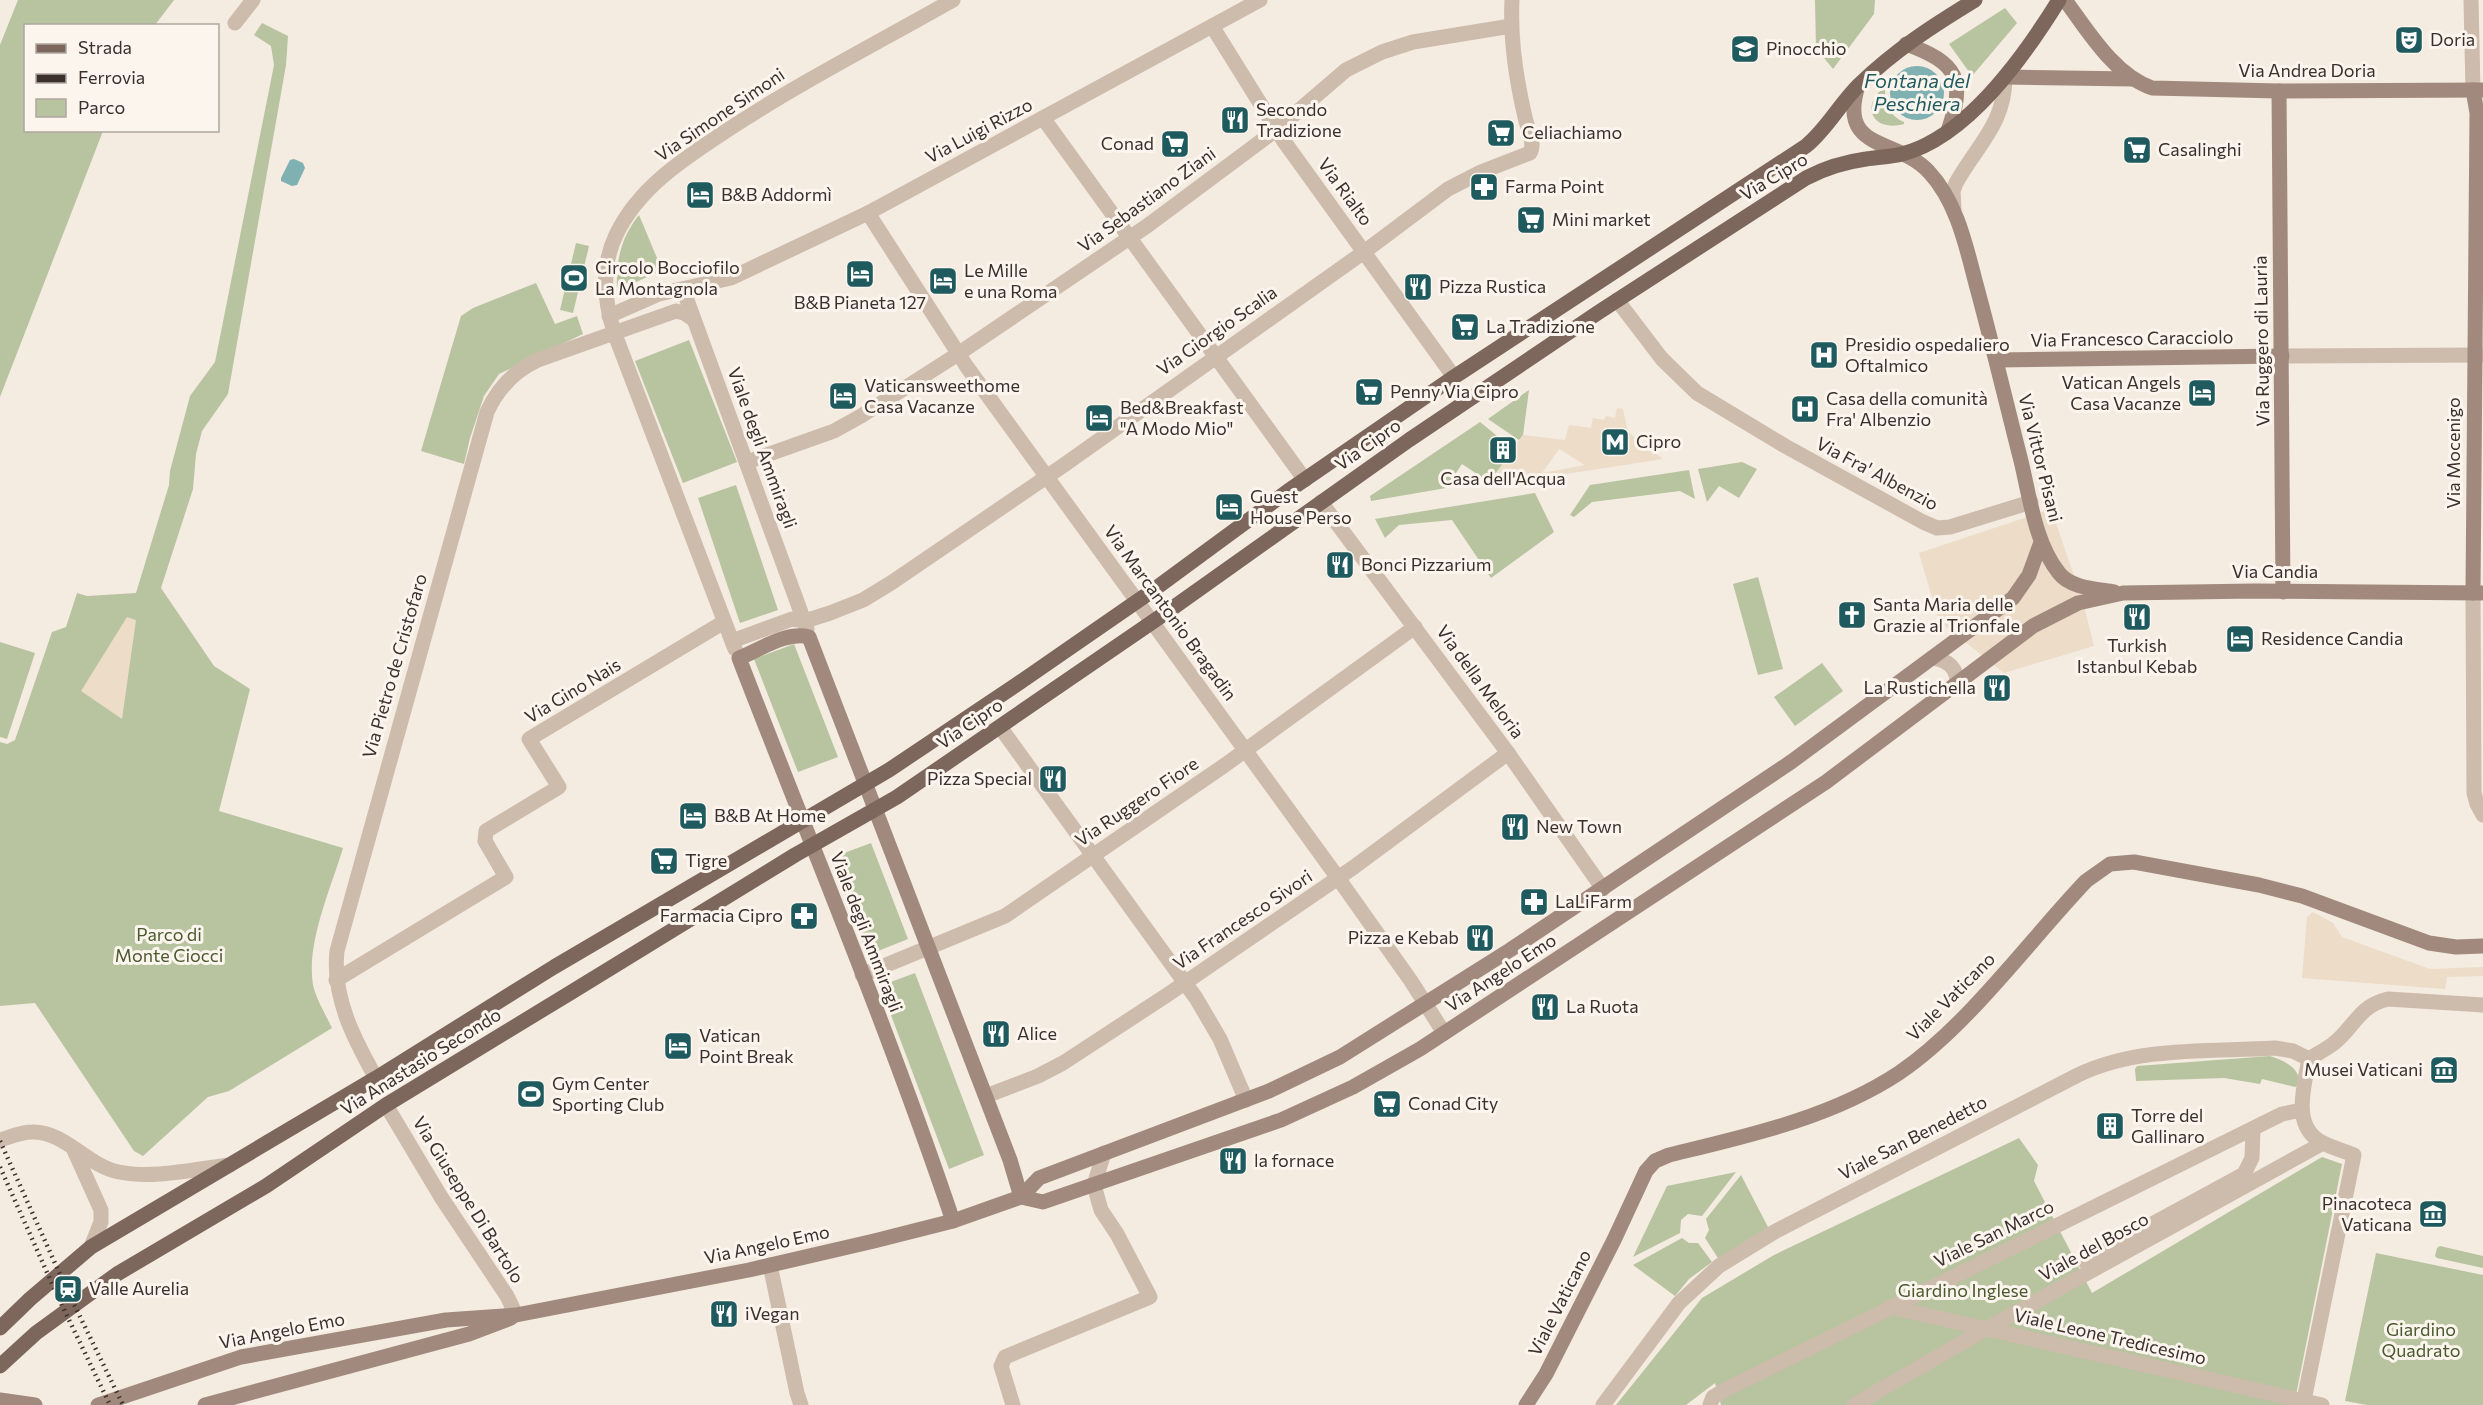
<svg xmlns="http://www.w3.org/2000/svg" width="2483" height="1405" font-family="Commissioner,sans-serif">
<rect width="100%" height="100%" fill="#f4ebe1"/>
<g fill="#b8c4a0">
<path d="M18,0H174L155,25L26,26V130L103,131L0,397V45Z"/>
<path d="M1815,0H1875L1874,14L1833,69L1816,48Z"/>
<path d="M2005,8L2017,23L1972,76L1949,44Z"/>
<path d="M262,23L288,36L286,65L228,394L202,431L196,454L193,489L161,588L214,666L250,689L219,811L343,848C331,888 306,943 313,985C316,999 326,1015 332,1028L229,1091L208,1097L143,1156L134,1151L35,1003L0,1006V742L7,744L15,740L52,632L66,627L77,593L87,596L136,593L169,485L170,471L190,396L215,362L274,65L271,46L254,35Z"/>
<path d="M1885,87C1885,103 1888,115 1904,122V124C1870,133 1861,103 1885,87Z"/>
<path d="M639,215L662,270L617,291C616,261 620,239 639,215Z"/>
<path d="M576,243L589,246L573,313L560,310Z"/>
<path d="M536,283L555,324L577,316L583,334L499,374L484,396L470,438L464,464L421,451L461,316L473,308Z"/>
<path d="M689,340L737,462L683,483L635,361Z"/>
<path d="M1529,390L1523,435L1519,440L1488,419Z"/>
<path d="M1480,422L1502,440L1499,451L1504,455L1505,461L1489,482L1462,464L1446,488L1371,501L1370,496Z"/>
<path d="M1742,462L1757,469L1739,498L1719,486L1707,502L1698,469Z"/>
<path d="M1689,470L1695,499L1680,491L1592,502L1574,517L1570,515L1590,485Z"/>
<path d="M736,485L778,610L740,623L698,498Z"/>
<path d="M1535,493L1554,532L1491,578L1452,520L1399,525L1385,538L1375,519Z"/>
<path d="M1758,577L1783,669L1758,675L1733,584Z"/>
<path d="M0,642L35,653L7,739L0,737Z"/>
<path d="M794,644L838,757L798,772L754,659Z"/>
<path d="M1822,663L1843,691L1795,726L1774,697Z"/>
<path d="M871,843L908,939L868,955L831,858Z"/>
<path d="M915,973L984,1155L949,1169L880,986Z"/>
<path d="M2270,1056C2283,1060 2301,1068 2299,1084L2295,1087L2262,1079L2260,1084L2224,1078L2136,1081L2135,1069L2137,1066Z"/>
<path d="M2019,1138L2038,1165L2034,1181L2092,1293L2322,1157L2342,1164L2294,1405H1721L1715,1383L1686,1405H1616L1702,1298L1774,1255Z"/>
<path d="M1736,1172L1702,1216L1688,1214L1681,1220L1680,1233L1633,1257L1667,1186Z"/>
<path d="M1741,1175L1769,1229L1718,1258L1705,1238L1709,1230L1706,1219Z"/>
<path d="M1682,1238L1689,1243H1698L1712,1262L1689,1279L1675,1296L1633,1265Z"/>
<path d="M2440,1246L2483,1256V1268L2437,1258L2435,1256L2437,1248Z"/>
<path d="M2376,1253L2483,1275V1405H2367L2345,1401Z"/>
</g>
<g fill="#ecdcc8" fill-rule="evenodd">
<path d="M1617,408L1623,409L1628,432L1663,459L1488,486L1523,435L1565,440L1569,425L1591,428L1593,418L1604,420L1606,416L1615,418ZM1559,449L1585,465L1542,473Z"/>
<path d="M2051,509L2083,602L2094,646L2004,673L1939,621L1919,553Z"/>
<path d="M127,617L136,620L122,719L81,691Z"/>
<path d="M2313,912L2333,923L2342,937L2430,969L2483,967V976L2447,977L2445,989L2302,978L2307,917Z"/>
</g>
<g fill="#7fb0b2">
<circle cx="1917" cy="93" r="27"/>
<path d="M294,159L303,163L305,168L297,185L292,186L281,181V178L290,160Z"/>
</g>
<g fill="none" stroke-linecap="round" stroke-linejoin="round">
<g stroke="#cdbbac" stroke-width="15">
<path d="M2471,0L2473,90"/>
<path d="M235,23L253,0"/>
<path d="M1212,26L1283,140L1454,377"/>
<path d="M1043,118L1305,480"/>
<path d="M1954,209L1953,191L1956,183C1977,145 2005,124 2005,77"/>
<path d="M868,213L967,367L1338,878L1411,981L1444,1033"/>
<path d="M683,289L807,629"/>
<path d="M1617,300L1662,359L1697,393L1785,446L1923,522L1937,528L1950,527L2031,502"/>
<path d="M609,316L659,294L731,278L868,213L1260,0"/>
<path d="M2282,356L2483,355"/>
<path d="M747,462L834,431L861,416L958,354L1147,226L1276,130L1346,70L1382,52L1413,42L1511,26"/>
<path d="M1321,502L1508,753L1603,889"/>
<path d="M2473,593L2474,793L2477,804L2483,815"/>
<path d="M732,641L792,619L805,621L830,613L863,600L891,583L1064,465L1364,252L1448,189L1481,172L1530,153C1536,143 1527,128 1525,117C1516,79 1510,40 1512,0"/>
<path d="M735,649L614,332C604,300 601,266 616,235C639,186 688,156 732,127C803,81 879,42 953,0"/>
<path d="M1932,658C1948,660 1958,668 1957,685"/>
<path d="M1000,727L1196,998L1220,1039L1246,1100"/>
<path d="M862,975L1005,916L1225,765L1415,627"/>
<path d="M336,980L506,877L485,841L486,831L559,787L529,739L724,622"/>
<path d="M2309,1059C2317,1054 2326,1049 2333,1044C2355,1027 2358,1006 2388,999L2483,1005"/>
<path d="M376,1078C354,1039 332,997 337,951L487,412C498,388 514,371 538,360L676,311L684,313L693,319"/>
<path d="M986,1096L1038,1076L1063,1063L1167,995L1354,867L1508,753"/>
<path d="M386,1105L441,1197L507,1296L516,1315"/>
<path d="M0,1140C10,1137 21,1132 32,1132C65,1131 87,1166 119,1172C154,1179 194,1169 230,1165"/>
<path d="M73,1148L101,1210V1222L91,1247"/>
<path d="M2084,1261L2244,1174L2252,1158L2253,1129"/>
<path d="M770,1265L797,1393L801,1405"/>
<path d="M1890,1307L2322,1405"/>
<path d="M1013,1405L1001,1366L1005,1357L1150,1297L1117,1234L1101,1210L1094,1185L1104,1153"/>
<path d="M1603,1405L1679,1303L1719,1266L1776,1231L2078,1075C2138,1046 2210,1052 2275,1048L2293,1051L2309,1059"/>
<path d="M1710,1405L1713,1397L1727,1389L2282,1114L2302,1110"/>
<path d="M1854,1405L1986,1329L2323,1143"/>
<path d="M2303,1405L2354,1155C2344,1151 2333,1148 2323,1143C2291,1127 2304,1087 2309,1059"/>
</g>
<g stroke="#a18a7d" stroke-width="15">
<path d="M2065,0C2088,31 2114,75 2152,88L2279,91L2482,90"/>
<path d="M1906,44C1958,63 1966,79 1948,131"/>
<path d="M2005,77L2132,79"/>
<path d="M1858,86C1837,152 1899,138 1929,172C1957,202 1966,246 1976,284C1992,343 2006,402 2021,461C2030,498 2035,543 2059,573C2070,588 2097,589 2114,592"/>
<path d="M2279,91L2283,592"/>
<path d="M1997,360L2282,356"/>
<path d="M2473,593L2477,113L2473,90"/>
<path d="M1021,1197L1043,1202L1281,1120L1353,1087L1420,1049L1826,782L2033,626L2078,603L2123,593L2255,591L2483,593"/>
<path d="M953,1221C889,1031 811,845 739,658C760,650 786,631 809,637L1010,1160L1021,1197"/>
<path d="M0,1400L35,1405"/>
<path d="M98,1405L241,1357L446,1320L516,1315L749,1270L874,1241L953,1221L1021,1197L1039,1178L1269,1091L1340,1057L1510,950L1791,762L2013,598L2029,575L2041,542"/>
<path d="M205,1405L469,1334L511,1318"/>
<path d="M1526,1405L1546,1374L1614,1240L1646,1171L1655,1161L1669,1155C1747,1136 1831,1118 1899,1073C1968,1026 2028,942 2086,881L2110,864L2134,862L2259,885L2302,896L2429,943L2456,947L2483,946"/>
</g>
<g stroke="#7d675c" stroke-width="15">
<path d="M0,1328L30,1299L91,1247L376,1078L554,967L889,770L1016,685L1152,591L1288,491L1454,377L1806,146C1828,128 1840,103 1860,84C1895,50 1934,25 1975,0"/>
<path d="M0,1366L36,1333L117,1274L266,1186L386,1105L570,993L795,855L897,797L1167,612L1409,440L1599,312L1806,178C1825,168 1844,162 1866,159C1878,157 1891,157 1902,154C1968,137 2025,55 2059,0"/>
</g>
<g stroke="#3b302b" stroke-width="4.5" stroke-dasharray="1.5 4.5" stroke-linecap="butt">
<path d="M0,1141L68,1292L123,1405"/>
<path d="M0,1167L58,1297L110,1405"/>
</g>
</g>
<defs>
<g id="theatre-square" transform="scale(1.5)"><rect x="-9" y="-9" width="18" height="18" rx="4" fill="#1f5a5e" stroke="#fbf5ee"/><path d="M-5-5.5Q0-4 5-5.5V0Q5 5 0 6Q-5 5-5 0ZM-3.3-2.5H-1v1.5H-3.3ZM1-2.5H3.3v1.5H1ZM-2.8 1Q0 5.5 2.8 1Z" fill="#fff"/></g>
<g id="school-square" transform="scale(1.5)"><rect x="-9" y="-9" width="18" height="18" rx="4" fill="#1f5a5e" stroke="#fbf5ee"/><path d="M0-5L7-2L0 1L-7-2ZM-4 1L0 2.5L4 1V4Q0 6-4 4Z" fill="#fff"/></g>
<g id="restaurant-square" transform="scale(1.5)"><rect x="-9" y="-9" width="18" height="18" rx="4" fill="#1f5a5e" stroke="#fbf5ee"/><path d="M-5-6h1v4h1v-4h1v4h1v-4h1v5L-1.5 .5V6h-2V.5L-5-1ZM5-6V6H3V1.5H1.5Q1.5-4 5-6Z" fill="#fff"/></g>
<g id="supermarket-square" transform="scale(1.5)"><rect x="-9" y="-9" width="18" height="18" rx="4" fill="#1f5a5e" stroke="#fbf5ee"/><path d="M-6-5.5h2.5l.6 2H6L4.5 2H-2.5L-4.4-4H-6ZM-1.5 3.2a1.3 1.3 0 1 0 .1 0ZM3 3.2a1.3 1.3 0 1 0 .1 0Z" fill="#fff"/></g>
<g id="pharmacy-square" transform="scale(1.5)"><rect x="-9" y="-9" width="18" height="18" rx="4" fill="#1f5a5e" stroke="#fbf5ee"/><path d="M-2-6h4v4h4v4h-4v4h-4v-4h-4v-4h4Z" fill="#fff"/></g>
<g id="hotel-square" transform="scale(1.5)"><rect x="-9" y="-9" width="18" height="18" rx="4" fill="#1f5a5e" stroke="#fbf5ee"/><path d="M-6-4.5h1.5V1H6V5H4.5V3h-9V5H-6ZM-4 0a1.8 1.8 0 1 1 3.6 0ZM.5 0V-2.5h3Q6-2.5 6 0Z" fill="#fff"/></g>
<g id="stadium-square" transform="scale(1.5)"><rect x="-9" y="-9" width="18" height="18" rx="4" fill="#1f5a5e" stroke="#fbf5ee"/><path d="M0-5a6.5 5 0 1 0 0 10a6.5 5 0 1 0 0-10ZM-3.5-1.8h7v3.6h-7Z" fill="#fff"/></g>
<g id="hospital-square" transform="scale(1.5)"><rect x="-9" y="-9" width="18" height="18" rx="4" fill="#1f5a5e" stroke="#fbf5ee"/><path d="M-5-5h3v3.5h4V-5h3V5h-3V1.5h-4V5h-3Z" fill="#fff"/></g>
<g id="metro-square" transform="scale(1.5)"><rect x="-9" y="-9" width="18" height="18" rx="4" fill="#1f5a5e" stroke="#fbf5ee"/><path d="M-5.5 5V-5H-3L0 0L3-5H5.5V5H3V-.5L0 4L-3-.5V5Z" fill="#fff"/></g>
<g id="building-square" transform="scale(1.5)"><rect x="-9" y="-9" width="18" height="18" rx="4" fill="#1f5a5e" stroke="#fbf5ee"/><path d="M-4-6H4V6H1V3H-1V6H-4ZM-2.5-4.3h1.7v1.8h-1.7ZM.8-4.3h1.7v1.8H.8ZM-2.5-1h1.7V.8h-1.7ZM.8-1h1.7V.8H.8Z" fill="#fff"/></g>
<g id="church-square" transform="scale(1.5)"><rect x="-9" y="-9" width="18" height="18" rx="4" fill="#1f5a5e" stroke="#fbf5ee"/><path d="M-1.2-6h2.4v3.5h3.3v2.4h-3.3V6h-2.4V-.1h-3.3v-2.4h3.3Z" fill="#fff"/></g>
<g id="museum-square" transform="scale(1.5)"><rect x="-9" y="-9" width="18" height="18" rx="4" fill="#1f5a5e" stroke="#fbf5ee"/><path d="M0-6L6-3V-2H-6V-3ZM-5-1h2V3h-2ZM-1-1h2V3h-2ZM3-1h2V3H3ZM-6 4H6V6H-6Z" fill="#fff"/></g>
<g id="station-square" transform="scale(1.5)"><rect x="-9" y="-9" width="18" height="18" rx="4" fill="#1f5a5e" stroke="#fbf5ee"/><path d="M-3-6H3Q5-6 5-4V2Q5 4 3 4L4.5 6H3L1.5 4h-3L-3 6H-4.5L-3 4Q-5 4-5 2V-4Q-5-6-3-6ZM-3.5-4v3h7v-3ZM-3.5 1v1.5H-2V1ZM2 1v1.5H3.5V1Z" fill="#fff"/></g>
</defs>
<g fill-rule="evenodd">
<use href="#theatre-square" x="2409" y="40"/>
<use href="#school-square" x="1745" y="49"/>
<use href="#restaurant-square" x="1235" y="120"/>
<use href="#supermarket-square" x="1501" y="133"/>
<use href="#supermarket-square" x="1175" y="144"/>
<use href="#supermarket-square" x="2137" y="150"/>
<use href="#pharmacy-square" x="1484" y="187"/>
<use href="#hotel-square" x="700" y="195"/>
<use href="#supermarket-square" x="1531" y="220"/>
<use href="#hotel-square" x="860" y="274"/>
<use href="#stadium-square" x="574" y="278"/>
<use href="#hotel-square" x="943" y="281"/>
<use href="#restaurant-square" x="1418" y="287"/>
<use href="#supermarket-square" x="1465" y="327"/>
<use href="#hospital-square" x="1824" y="355"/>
<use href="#supermarket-square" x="1369" y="392"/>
<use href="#hotel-square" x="2202" y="393"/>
<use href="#hotel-square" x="843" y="396"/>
<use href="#hospital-square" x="1805" y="409"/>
<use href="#hotel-square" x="1099" y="418"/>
<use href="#metro-square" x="1615" y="442"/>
<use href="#building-square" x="1503" y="450"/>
<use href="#hotel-square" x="1229" y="507"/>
<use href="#restaurant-square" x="1340" y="565"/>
<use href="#church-square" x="1852" y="615"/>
<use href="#restaurant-square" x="2137" y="617"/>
<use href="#hotel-square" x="2240" y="639"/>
<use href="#restaurant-square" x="1997" y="688"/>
<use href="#restaurant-square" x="1053" y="779"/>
<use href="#hotel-square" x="693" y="816"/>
<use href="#restaurant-square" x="1515" y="827"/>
<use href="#supermarket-square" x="664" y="861"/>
<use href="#pharmacy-square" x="1534" y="902"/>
<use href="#pharmacy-square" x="804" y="916"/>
<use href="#restaurant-square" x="1480" y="938"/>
<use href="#restaurant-square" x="1545" y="1007"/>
<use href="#restaurant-square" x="996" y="1034"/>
<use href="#hotel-square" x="678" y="1046"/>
<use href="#museum-square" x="2444" y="1070"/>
<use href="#stadium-square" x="531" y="1094"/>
<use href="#supermarket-square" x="1387" y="1104"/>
<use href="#building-square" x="2110" y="1126"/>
<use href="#restaurant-square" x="1233" y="1161"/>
<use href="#museum-square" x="2433" y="1214"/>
<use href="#station-square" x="68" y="1289"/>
<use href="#restaurant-square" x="724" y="1314"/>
</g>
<g text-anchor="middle" stroke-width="6" stroke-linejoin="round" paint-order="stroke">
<g font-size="18" fill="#3b302b" stroke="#fbf5ee" text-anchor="start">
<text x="2430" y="46">Doria</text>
<text x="1766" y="55">Pinocchio</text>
<text x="1256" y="116">Secondo<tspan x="1256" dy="21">Tradizione</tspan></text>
<text x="1522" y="139">Celiachiamo</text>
<text x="1154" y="150" text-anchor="end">Conad</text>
<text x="2158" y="156">Casalinghi</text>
<text x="1505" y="193">Farma Point</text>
<text x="721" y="201">B&amp;B Addormì</text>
<text x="1552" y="226">Mini market</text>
<text x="595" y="274">Circolo Bocciofilo<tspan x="595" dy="21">La Montagnola</tspan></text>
<text x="964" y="277">Le Mille<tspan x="964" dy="21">e una Roma</tspan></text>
<text x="1439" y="293">Pizza Rustica</text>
<text x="860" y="309" text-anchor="middle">B&amp;B Pianeta 127</text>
<text x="1486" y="333">La Tradizione</text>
<text x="1845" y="351">Presidio ospedaliero<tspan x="1845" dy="21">Oftalmico</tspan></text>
<text x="2181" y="389" text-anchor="end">Vatican Angels<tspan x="2181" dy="21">Casa Vacanze</tspan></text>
<text x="864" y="392">Vaticansweethome<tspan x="864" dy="21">Casa Vacanze</tspan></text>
<text x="1390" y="398">Penny Via Cipro</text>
<text x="1826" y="405">Casa della comunità<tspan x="1826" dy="21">Fra' Albenzio</tspan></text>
<text x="1120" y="414">Bed&amp;Breakfast<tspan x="1120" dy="21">"A Modo Mio"</tspan></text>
<text x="1636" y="448">Cipro</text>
<text x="1503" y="485" text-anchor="middle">Casa dell'Acqua</text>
<text x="1250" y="503">Guest<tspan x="1250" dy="21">House Perso</tspan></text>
<text x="1361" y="571">Bonci Pizzarium</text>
<text x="1873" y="611">Santa Maria delle<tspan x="1873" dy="21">Grazie al Trionfale</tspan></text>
<text x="2261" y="645">Residence Candia</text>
<text x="2137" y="652" text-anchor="middle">Turkish<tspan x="2137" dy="21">Istanbul Kebab</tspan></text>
<text x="1976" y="694" text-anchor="end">La Rustichella</text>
<text x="1032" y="785" text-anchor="end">Pizza Special</text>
<text x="714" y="822">B&amp;B At Home</text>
<text x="1536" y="833">New Town</text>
<text x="685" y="867">Tigre</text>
<text x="1555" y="908">LaLiFarm</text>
<text x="783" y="922" text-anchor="end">Farmacia Cipro</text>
<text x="1459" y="944" text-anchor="end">Pizza e Kebab</text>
<text x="1566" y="1013">La Ruota</text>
<text x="1017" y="1040">Alice</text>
<text x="699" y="1042">Vatican<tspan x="699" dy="21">Point Break</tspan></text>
<text x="2423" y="1076" text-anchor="end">Musei Vaticani</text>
<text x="552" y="1090">Gym Center<tspan x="552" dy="21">Sporting Club</tspan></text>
<text x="1408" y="1110">Conad City</text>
<text x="2131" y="1122">Torre del<tspan x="2131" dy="21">Gallinaro</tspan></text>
<text x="1254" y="1167">la fornace</text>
<text x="2412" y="1210" text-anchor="end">Pinacoteca<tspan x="2412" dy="21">Vaticana</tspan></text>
<text x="89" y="1295">Valle Aurelia</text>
<text x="745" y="1320">iVegan</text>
</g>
<g font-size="18" fill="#3b302b" stroke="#fbf5ee">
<text x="2307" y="77">Via Andrea Doria</text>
<text transform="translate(720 115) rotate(-34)" y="6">Via Simone Simoni</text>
<text transform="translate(979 131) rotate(-28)" y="6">Via Luigi Rizzo</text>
<text transform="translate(1774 177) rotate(-31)" y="6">Via Cipro</text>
<text transform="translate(1345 192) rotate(54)" y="6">Via Rialto</text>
<text transform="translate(1147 200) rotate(-36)" y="6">Via Sebastiano Ziani</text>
<text transform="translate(1217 331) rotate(-35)" y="6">Via Giorgio Scalia</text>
<text transform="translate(2132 339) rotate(-1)" y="6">Via Francesco Caracciolo</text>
<text transform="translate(2262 341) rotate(-91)" y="6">Via Ruggero di Lauria</text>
<text transform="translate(1368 445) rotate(-35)" y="6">Via Cipro</text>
<text transform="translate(762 448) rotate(70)" y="6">Viale degli Ammiragli</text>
<text transform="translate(2454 453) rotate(-90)" y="6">Via Mocenigo</text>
<text transform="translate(2040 458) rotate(76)" y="6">Via Vittor Pisani</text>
<text transform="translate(1877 474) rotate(28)" y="6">Via Fra' Albenzio</text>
<text x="2275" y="578">Via Candia</text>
<text transform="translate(1170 613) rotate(54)" y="6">Via Marcantonio Bragadin</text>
<text transform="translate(395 666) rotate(-74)" y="6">Via Pietro de Cristofaro</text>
<text transform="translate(1480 682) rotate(54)" y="6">Via della Meloria</text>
<text transform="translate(573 691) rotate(-31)" y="6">Via Gino Nais</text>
<text transform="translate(970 724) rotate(-34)" y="6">Via Cipro</text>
<text transform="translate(1137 802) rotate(-34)" y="6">Via Ruggero Fiore</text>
<text transform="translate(1243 920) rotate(-34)" y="6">Via Francesco Sivori</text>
<text transform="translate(866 932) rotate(69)" y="6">Viale degli Ammiragli</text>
<text transform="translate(1501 973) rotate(-33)" y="6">Via Angelo Emo</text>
<text transform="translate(1951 997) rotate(-45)" y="6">Viale Vaticano</text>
<text transform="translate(421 1062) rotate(-32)" y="6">Via Anastasio Secondo</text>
<text transform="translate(1913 1138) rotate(-27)" y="6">Viale San Benedetto</text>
<text transform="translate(468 1200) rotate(58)" y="6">Via Giuseppe Di Bartolo</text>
<text transform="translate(1994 1234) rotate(-26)" y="6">Viale San Marco</text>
<text transform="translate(767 1245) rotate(-12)" y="6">Via Angelo Emo</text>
<text transform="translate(2094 1247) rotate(-29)" y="6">Viale del Bosco</text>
<text transform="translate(1560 1303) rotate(-63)" y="6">Viale Vaticano</text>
<text transform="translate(282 1331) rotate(-11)" y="6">Via Angelo Emo</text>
<text transform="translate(2110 1337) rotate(13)" y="6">Viale Leone Tredicesimo</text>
</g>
<g font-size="18" fill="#4a5a2e" stroke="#fbf5ee">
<text x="169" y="941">Parco di<tspan x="169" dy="21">Monte Ciocci</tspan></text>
<text x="1963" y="1297">Giardino Inglese</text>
<text x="2421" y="1336">Giardino<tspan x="2421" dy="21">Quadrato</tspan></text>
</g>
<g font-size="20" font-style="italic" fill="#1f5a5e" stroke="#fbf5ee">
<text x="1917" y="88">Fontana del<tspan x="1917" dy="23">Peschiera</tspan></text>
</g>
</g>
<rect x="24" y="24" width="195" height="108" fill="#fbf5ee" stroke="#aea6a0" stroke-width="1.5"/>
<rect x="36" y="44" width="30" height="9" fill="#7d675c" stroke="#aea6a0" stroke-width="1.5"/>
<text x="78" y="54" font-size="18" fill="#3b302b">Strada</text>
<rect x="36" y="74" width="30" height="9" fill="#3b302b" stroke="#aea6a0" stroke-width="1.5"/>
<text x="78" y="84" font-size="18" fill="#3b302b">Ferrovia</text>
<rect x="36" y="99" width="30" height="18" fill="#b8c4a0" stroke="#aea6a0" stroke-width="1.5"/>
<text x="78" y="114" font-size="18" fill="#3b302b">Parco</text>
</svg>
